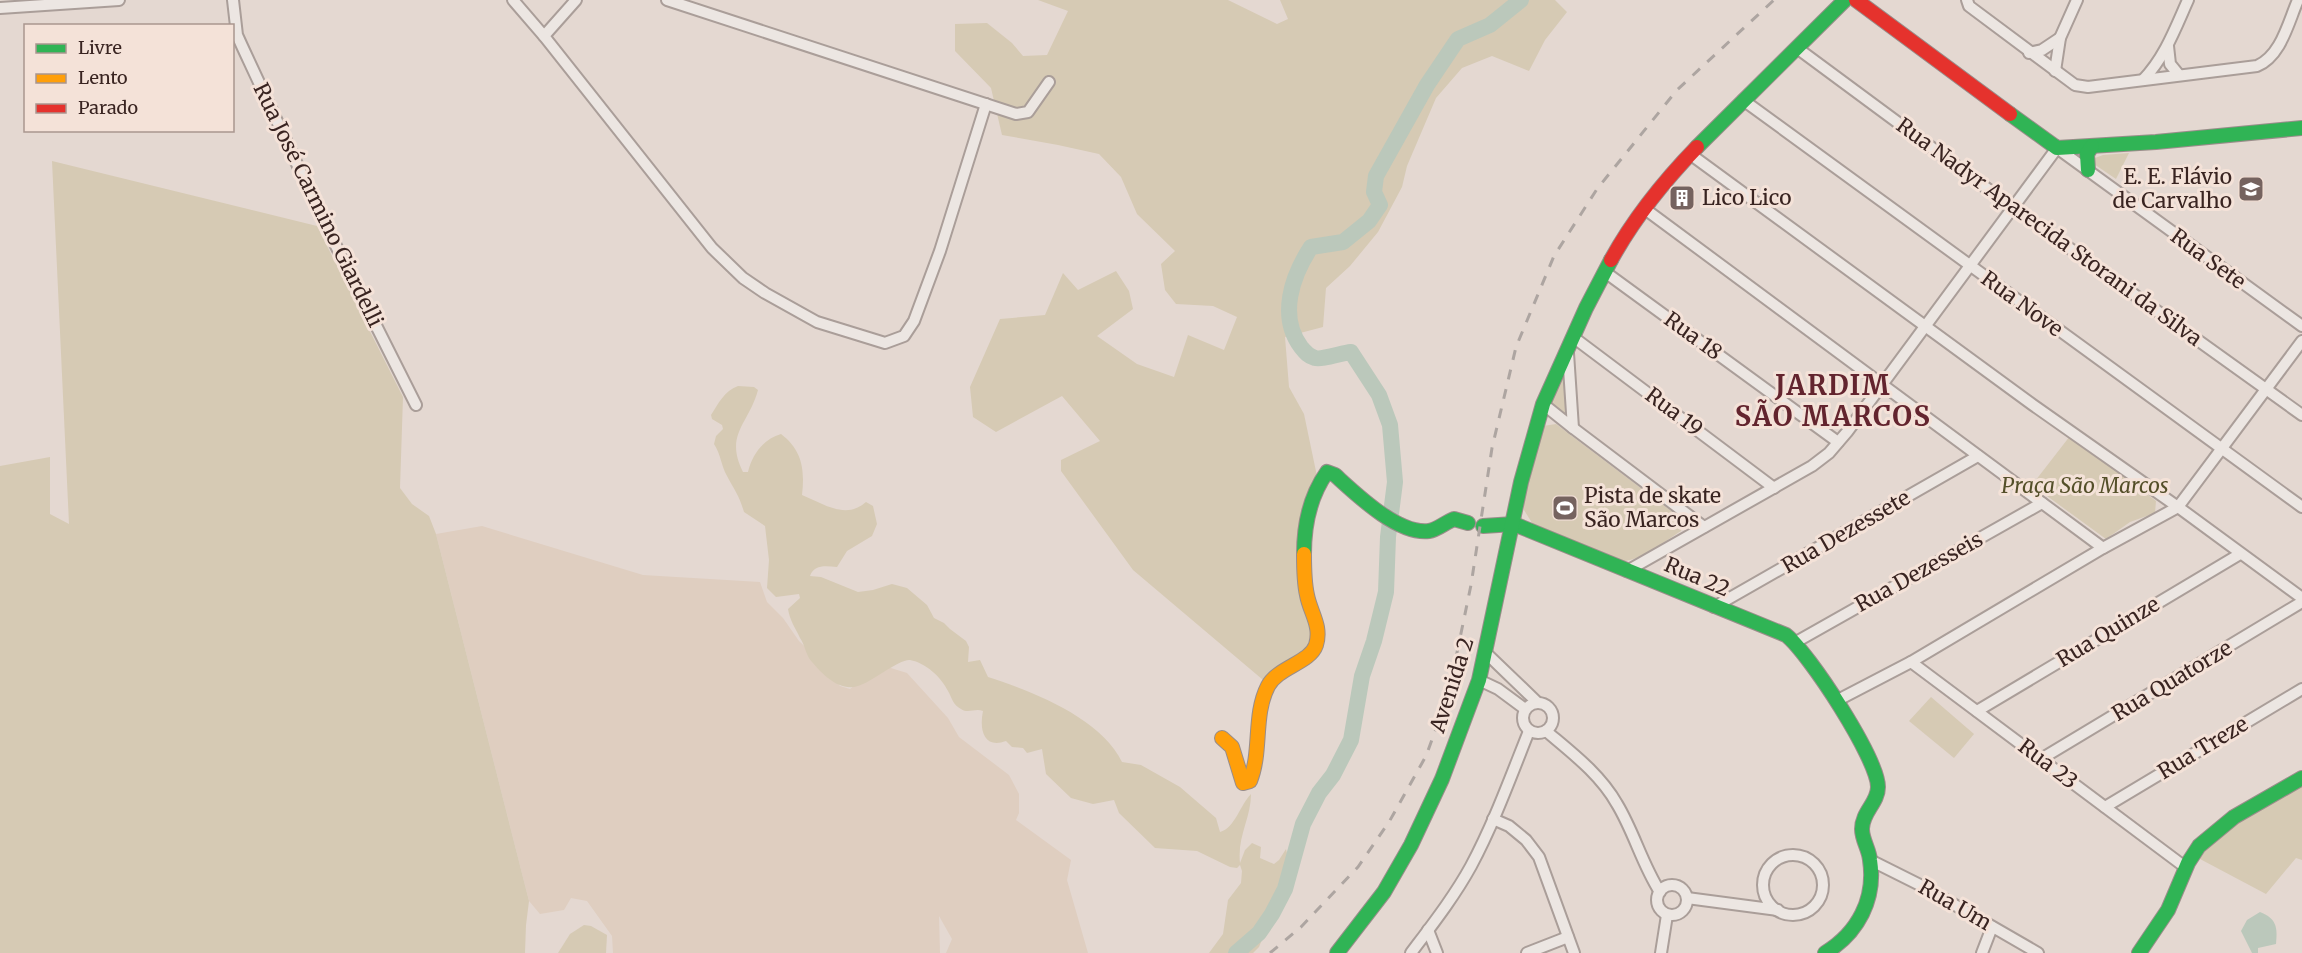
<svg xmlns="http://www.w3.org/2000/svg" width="2302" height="953" font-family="Merriweather,serif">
<rect width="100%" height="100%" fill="#e4d8d1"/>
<path fill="#dfcec0" d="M482,526L643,575L760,582L767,602L783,618L799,641L821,662L840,686L850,689L881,665L907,673L948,718L959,737L1009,775L1019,794V813L1016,820L1071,860L1067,880L1088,953H946L952,939L939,916L940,953H613L612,936L587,901L571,898L564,910L540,914L529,901L436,534Z"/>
<g fill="#d6cab4">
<path d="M1038,0H1228L1277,24L1288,19L1280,0H1555L1567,12L1545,40L1529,71L1492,56L1462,68L1436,98L1407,166L1402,187L1378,232L1350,266L1326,288L1323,327L1285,337L1289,387L1304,414L1318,481L1304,545L1316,645L1269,685L1133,570L1061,471V460L1100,441L1062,396L996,432L973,417L970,387L1000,319L1045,315L1063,273L1078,290L1116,271L1129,291L1133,309L1097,336L1137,364L1174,377L1188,335L1224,350L1237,317L1213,306L1176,304L1165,290L1161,264L1175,251L1137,214L1121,177L1099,154L1058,145L1002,135L991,88L955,51V24L987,23L1012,43L1023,56L1047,55L1068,11Z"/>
<path d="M2129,153L2116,179L2094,164L2095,158L2103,155Z"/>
<path d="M52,161L317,226L403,397L400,488L412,504L429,516L436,534L529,901L526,925L525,953H0V466L50,457V514L69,524Z"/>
<path d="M1566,364L1569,419L1549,405Z"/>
<path d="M738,386L754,387L758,390C749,424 724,434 743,472H748C752,455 763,439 781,434C802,450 805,469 802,495C824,504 846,520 866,502L873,506L877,524L872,536L847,551L837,567C826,566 814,564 810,576L821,577L858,592L873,590L892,584L907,588L927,605L934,618L944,623L950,629L966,641L969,647L968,662L980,660L988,677C1032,691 1101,718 1122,762L1141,765L1180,787L1216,818L1220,832C1235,828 1240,805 1251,794C1251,818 1237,837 1240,863L1245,850L1252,843L1261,847L1260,858L1274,864L1279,860L1286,849L1290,865L1286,895L1282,905L1266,930L1259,947L1253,953H1209L1223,934L1228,900L1241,883L1242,871L1240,865L1237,868L1230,867L1197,851L1155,848L1119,813L1114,800L1093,804L1071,798L1046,774L1042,749L1027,753L1023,748L1012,747L1006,741C984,749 979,730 983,711C975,708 968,714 961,709C953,705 952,698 948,691C941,677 926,663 910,660C899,659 872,682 858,686C840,692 823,675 812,662C806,656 805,645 800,638C795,627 790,621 788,609L800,598L799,594L776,597L767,588L769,560L765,526L744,512C739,495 735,491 727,476C721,465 721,455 714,444L716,436L723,429L722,425L712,419L711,415C719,403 724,391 738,386Z"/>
<path d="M1556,424L1683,520L1681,531C1662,543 1641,561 1618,562L1534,526L1524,510V500L1543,426Z"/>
<path d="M2070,436L2156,501L2155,513L2130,522L2106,539L2032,485Z"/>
<path d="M1931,697L1974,734L1954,758L1909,721Z"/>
<path d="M2302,781V860L2296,858L2266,894L2200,859L2210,843L2222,829Z"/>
<path d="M584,925L591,926L607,935L606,953H558L570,934Z"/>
</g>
<path fill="#bbc8bb" d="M2260,912C2276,918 2278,927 2276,944L2258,948V953H2252L2241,931L2247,920Z"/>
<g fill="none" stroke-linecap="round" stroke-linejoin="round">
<path stroke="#bbc8bb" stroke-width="16" d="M1236,953L1259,933L1272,914L1285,889L1303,824L1319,793L1333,775L1351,740L1362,676L1374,641L1386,592L1388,537L1395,482L1390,425L1379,395L1351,352C1342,353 1321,360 1315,358C1308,356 1305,352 1301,347C1278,316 1292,276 1311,247L1343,242L1369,221L1380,205L1374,192L1376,176L1427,85L1458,39L1490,25L1521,0"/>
<g stroke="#aa9e99" stroke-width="14">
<g id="street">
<path d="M233,0L237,35L242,46L324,222L416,405"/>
<path d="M513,0L544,36"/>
<path d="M576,0L544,36L712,248L743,278L765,293L817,322L885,343L904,336L914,321L940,251L986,104"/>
<path d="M667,0L1016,114L1028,112L1049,82"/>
<path d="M1967,0L1969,6L2075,85L2088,87L2257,66C2281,56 2288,23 2298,0"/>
<path d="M0,8L119,0"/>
<path d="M2168,46L2170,64L2179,75"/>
<path d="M1797,48L2012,207L2302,415"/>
<path d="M2029,53L2042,50L2060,38"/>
<path d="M2055,71L2060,38L2077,0"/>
<path d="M2143,80C2165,57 2175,29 2188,0"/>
<path d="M1743,100L2302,507"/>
<path d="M1690,154L2033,405L2178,507L2302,598"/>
<path d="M1645,209L2103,548"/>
<path d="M1605,272L1838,442"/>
<path d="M1573,337L1774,488"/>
<path d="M1543,404L1573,428L1568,353"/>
<path d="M1573,428L1704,527"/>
<path d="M1627,571L1812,466L1829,453L1847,432L2057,148L2302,326"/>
<path d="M1714,607L1978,456"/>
<path d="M1796,642L2042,503"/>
<path d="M1486,653L1538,703"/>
<path d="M1911,662L2185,867"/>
<path d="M1479,680L1498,689L1525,709"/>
<path d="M1838,700L1911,662L2103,548L2178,507L2302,341"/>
<circle cx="1538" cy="718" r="15"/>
<path d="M1977,711L2240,554"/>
<path d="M1546,731C1572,753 1600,774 1617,804C1634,832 1642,864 1660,892"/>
<path d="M2041,759L2302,602"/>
<path d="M2105,807L2302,689"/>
<path d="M1493,819L1509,826L1526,840L1539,857L1574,953"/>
<circle cx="1793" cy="885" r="30"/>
<path d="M1870,860L1922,886L2038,953"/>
<circle cx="1672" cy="900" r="15"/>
<path d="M1687,898L1778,910"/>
<path d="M1428,930L1437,953"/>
<path d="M1411,953C1432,925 1454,897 1471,866C1494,823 1511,776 1529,731"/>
<path d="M1527,953L1568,937"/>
<path d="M1661,953L1667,915"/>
<path d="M1982,953L1992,927"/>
</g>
</g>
<g stroke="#998d8a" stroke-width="16">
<g id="fast">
<path d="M2010,114L2057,148L2156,142L2302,128"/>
<path d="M1697,147L1845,0"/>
<path d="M2088,170L2087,154L2092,146"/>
<path d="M1514,524L1786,635C1809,653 1878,759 1878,787C1878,803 1862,812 1862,829C1862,840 1869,849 1870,860C1876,899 1858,933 1825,953"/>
<path d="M1483,526L1514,524"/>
<path d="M1304,554C1304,525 1310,496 1327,472L1335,475C1356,494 1398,535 1429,531C1437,530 1446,522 1454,519L1468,523"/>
<path d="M1337,953L1384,892L1411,845L1442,779L1479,680L1521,482L1543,404L1586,308L1611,260"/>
<path d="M2139,953L2168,910L2188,863L2199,846L2234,817L2302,778"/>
</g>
</g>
<g stroke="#998d8a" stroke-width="16">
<path id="slow" d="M1222,738L1232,747L1243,783L1250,781C1262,751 1253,715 1268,686C1278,667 1310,663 1316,645C1322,626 1310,612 1307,595C1304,582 1304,568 1304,554"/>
</g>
<g stroke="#998d8a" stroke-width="16">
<g id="jam">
<path d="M1856,0L2010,114"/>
<path d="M1611,260C1634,218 1664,181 1697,147"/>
</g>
</g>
<use href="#street" stroke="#ece6e2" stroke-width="10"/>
<use href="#fast" stroke="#30b455" stroke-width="14"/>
<use href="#slow" stroke="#ff9f0a" stroke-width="14"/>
<use href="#jam" stroke="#e5322d" stroke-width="14"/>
<path stroke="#ada5a1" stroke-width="3" stroke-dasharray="10 10" stroke-linecap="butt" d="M1270,953L1301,927L1358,867L1389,822L1426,756L1448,696L1471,585L1492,448L1516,347L1554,256L1597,189L1677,90L1774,0"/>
</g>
<defs>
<g id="school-square" transform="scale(1.35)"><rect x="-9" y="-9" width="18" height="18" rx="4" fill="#75635f" stroke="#f4e2d8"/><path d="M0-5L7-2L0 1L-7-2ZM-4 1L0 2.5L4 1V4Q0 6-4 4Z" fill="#fff"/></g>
<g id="building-square" transform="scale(1.35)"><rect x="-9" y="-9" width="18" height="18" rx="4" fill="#75635f" stroke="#f4e2d8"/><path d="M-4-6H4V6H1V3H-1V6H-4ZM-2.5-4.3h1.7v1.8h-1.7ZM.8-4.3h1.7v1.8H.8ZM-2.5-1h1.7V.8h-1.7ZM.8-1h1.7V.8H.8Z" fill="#fff"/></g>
<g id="stadium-square" transform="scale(1.35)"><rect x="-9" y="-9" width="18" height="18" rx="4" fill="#75635f" stroke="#f4e2d8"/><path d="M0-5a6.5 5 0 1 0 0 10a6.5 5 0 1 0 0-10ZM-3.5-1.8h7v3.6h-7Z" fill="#fff"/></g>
</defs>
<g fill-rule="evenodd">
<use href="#school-square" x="2251" y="189"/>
<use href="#building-square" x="1682" y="198"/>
<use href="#stadium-square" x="1565" y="508"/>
</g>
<g text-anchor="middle" stroke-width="6" stroke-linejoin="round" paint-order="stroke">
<g font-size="21" fill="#392421" stroke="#f4e2d8" text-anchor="start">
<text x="2232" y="184" text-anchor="end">E. E. Flávio<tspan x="2232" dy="24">de Carvalho</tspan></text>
<text x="1702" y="205">Lico Lico</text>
<text x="1584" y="503">Pista de skate<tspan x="1584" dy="24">São Marcos</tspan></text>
</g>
<g font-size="21" fill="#392421" stroke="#f4e2d8">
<text transform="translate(318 205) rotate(64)" y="7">Rua José Carmino Giardelli</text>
<text transform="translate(2049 232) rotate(36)" y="7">Rua Nadyr Aparecida Storani da Silva</text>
<text transform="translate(2208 259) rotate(36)" y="7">Rua Sete</text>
<text transform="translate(2022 304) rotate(36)" y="7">Rua Nove</text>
<text transform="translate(1693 336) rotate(36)" y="7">Rua 18</text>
<text transform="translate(1674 412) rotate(37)" y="7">Rua 19</text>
<text transform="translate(1846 532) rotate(-30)" y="7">Rua Dezessete</text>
<text transform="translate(1919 572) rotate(-29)" y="7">Rua Dezesseis</text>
<text transform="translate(1697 577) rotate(23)" y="7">Rua 22</text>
<text transform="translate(2108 632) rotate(-31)" y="7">Rua Quinze</text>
<text transform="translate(2172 681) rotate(-31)" y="7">Rua Quatorze</text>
<text transform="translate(1452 685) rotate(-72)" y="7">Avenida 2</text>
<text transform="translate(2203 748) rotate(-31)" y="7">Rua Treze</text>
<text transform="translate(2048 764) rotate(37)" y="7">Rua 23</text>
<text transform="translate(1955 905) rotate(30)" y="7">Rua Um</text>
</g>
<g font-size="21" font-style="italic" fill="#544f29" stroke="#f4e2d8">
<text x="2085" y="493">Praça São Marcos</text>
</g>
<g font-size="27" font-weight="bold" letter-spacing="1.5" fill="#63242e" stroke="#f4e2d8">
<text x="1833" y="395">JARDIM<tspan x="1833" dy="31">SÃO MARCOS</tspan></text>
</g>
</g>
<rect x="24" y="24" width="210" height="108" fill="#f4e2d8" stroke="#a9968f" stroke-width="1.5"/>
<rect x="36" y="44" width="30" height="9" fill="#30b455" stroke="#a9968f" stroke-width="1.5"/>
<text x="78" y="54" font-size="18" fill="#392421">Livre</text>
<rect x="36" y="74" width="30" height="9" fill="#ff9f0a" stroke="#a9968f" stroke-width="1.5"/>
<text x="78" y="84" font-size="18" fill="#392421">Lento</text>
<rect x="36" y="104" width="30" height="9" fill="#e5322d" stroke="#a9968f" stroke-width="1.5"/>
<text x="78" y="114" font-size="18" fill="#392421">Parado</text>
</svg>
